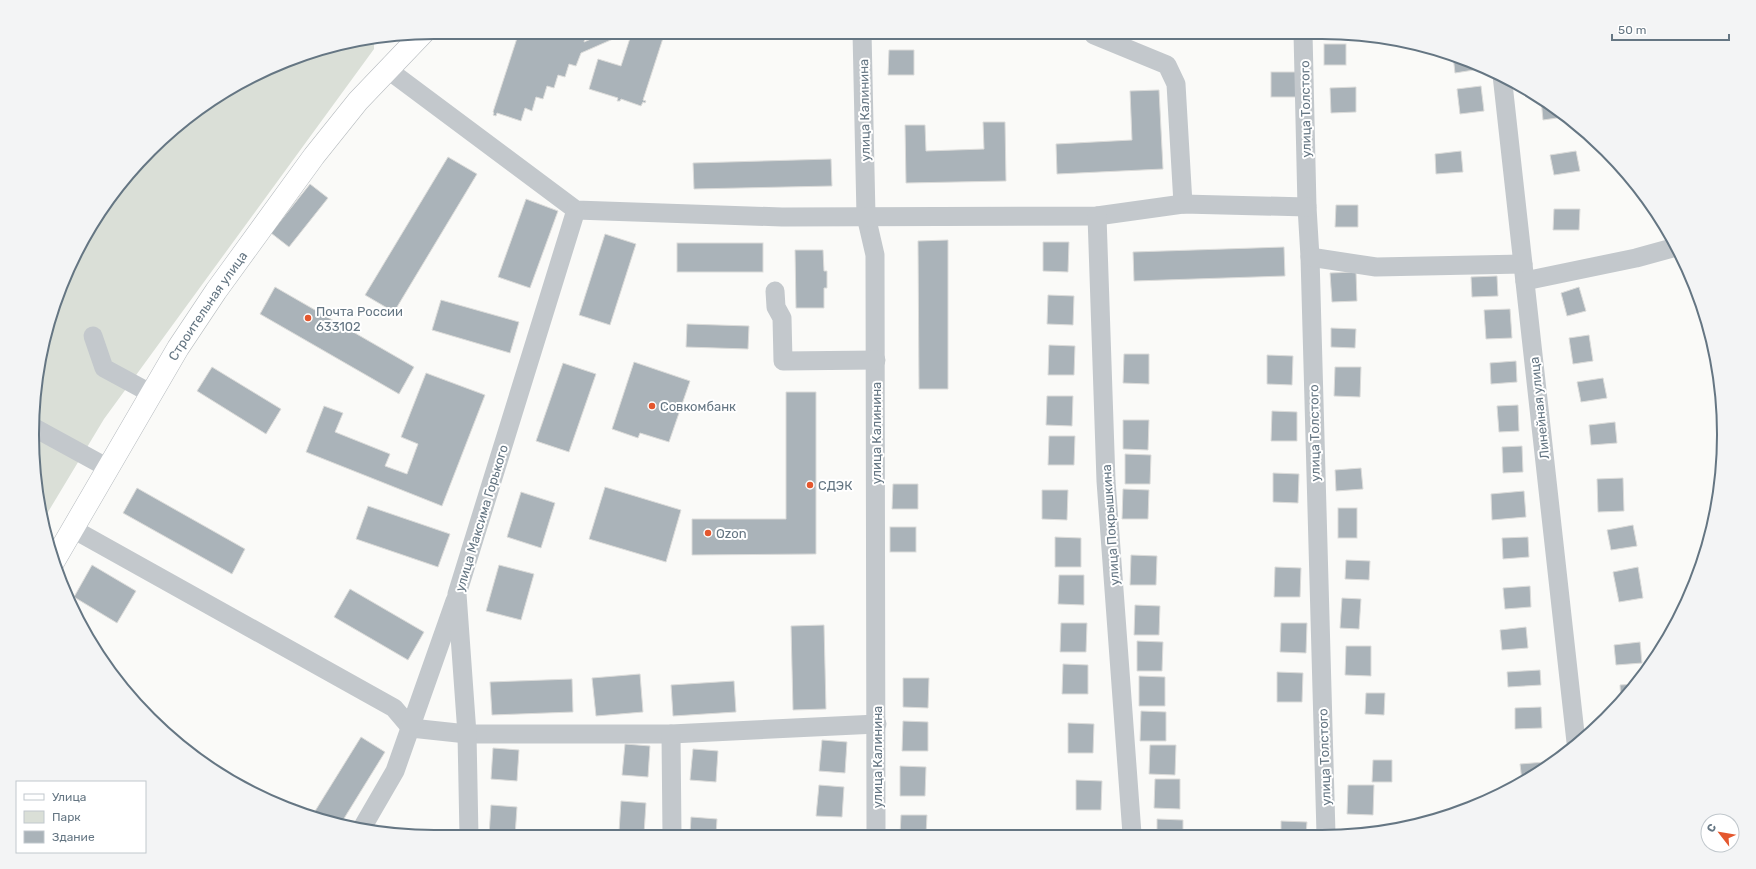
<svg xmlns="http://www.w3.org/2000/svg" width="1756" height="869" font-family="Rubik,sans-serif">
<rect width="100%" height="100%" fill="#fafaf8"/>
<path fill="#dadfd7" d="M374,38V49L104,419L42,522L35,487L33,408L40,356L63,280L100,211L132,169L189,115L233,86L305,53L356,40Z"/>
<g fill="#aab3b9" stroke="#dcdcda">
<path d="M519,32H587L584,42L607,32H629L581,53L576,66L569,64L565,77L558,75L554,88L547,86L543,99L536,97L532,111L525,108L521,121L497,113L496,116L493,115L494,113L493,112Z"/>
<path d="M632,32H665L643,100L646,101L645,103L643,102L641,106L621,99L620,101H617L618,98L589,89L598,59L621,66Z"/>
<rect x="1324" y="44" width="22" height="21"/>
<path d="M889,50H914V75H888Z"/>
<path d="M1453,56L1479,66L1480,69L1455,73Z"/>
<rect x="1271" y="72" width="26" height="25"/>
<path d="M1481,86L1484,111L1460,114L1457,89Z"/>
<path d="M1356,87V112L1331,113L1330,88Z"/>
<path d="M1159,90L1163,169L1057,174L1056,144L1132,140L1130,91Z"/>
<path d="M1541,99L1564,113V117L1543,120Z"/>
<path d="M983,122H1005L1006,181L906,183L905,125H925L926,151L984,149Z"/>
<path d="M1461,151L1463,172L1436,174L1435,154Z"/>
<path d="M1576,151L1580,171L1554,175L1550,155Z"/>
<path d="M448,157L477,174L394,312L365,295Z"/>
<path d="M831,159L832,186L694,189L693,163Z"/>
<path d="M310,184L328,198L289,247L271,233Z"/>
<path d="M526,199L558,211L530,288L498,277Z"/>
<path d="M1336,205H1358V227H1335Z"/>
<path d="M1554,209H1580L1579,230H1553Z"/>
<path d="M605,234L636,244L610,325L579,315Z"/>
<path d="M948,240V389H919L918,241Z"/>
<path d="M1043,242H1069L1068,272L1043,271Z"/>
<rect x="677" y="243" width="86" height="29"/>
<path d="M1284,247L1285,276L1134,281L1133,252Z"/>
<path d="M795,250H823L824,271H827V288H824V308H796Z"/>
<path d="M1356,272L1357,301L1332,302L1330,273Z"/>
<path d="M1497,276L1498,296L1472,297L1471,277Z"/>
<path d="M275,287L414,367L399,394L260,314Z"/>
<path d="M1579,287L1586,311L1567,316L1561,293Z"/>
<path d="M1048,295L1074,296L1073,325L1047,324Z"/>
<path d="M441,300L519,322L510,353L432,330Z"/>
<path d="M1510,309L1512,338L1486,339L1484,310Z"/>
<path d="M687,324L749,326L748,349L686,347Z"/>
<path d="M1331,328L1356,329L1355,348L1331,347Z"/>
<path d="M1589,335L1593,361L1573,364L1569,338Z"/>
<path d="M1049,345L1075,346L1074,375H1048Z"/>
<path d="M1124,354H1149V384L1123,383Z"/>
<path d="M1267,355L1293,356L1292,385L1267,384Z"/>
<path d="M1516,361L1517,382L1491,384L1490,363Z"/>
<path d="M634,362L690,381L669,442L640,433L638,438L612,429Z"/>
<path d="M563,363L596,374L569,452L536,441Z"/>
<path d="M212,367L281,409L266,434L197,391Z"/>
<path d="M1335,367H1361L1360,397L1334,396Z"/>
<path d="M426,373L485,395L442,506L306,452L324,406L343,413L335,432L390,454L385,466L407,474L418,444L401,437Z"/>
<path d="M1603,378L1607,398L1581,402L1577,382Z"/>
<path d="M786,392H816V554L692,555V519H786Z"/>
<path d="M1047,396H1073L1072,426L1046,425Z"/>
<path d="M1518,405L1519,431L1499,432L1497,406Z"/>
<path d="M1272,411L1297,412V441H1271Z"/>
<path d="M1123,420H1149L1148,450L1123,449Z"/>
<path d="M1615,422L1617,443L1591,445L1589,425Z"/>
<path d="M1049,436H1075L1074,465H1048Z"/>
<path d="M1522,446L1523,472L1503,473L1502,447Z"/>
<path d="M1125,454L1151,455L1150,484H1125Z"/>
<path d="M1361,468L1363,489L1336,491L1335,470Z"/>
<path d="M1273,473L1299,474L1298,503L1273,502Z"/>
<path d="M1623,478L1624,511L1598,512L1597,479Z"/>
<path d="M893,484H918V509H892Z"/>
<path d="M605,487L681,510L666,562L589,539Z"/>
<path d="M137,488L245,549L232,574L123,513Z"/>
<path d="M1123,489L1149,490L1148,519H1122Z"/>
<path d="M1042,490H1068L1067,520L1042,519Z"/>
<path d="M1524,491L1526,517L1492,520L1491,494Z"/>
<path d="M521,492L555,503L541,548L507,537Z"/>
<path d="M368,506L450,534L438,567L356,539Z"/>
<rect x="1338" y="508" width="19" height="30"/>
<path d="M1633,525L1637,546L1611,550L1607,530Z"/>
<rect x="890" y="527" width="26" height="25"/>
<path d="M1055,537L1081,538V567H1055Z"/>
<path d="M1528,537L1529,557L1503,559L1502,538Z"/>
<path d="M1131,555L1157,556L1156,585H1130Z"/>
<path d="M1346,560L1370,561L1369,580L1345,579Z"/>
<path d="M92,565L136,591L117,623L74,597Z"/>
<path d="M499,565L534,574L521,620L486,611Z"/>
<path d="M1275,567L1301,568L1300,597H1274Z"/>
<path d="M1638,567L1643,598L1619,602L1613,572Z"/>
<path d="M1059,575H1084V605L1058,604Z"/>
<path d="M1530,586L1531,607L1505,609L1503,588Z"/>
<path d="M350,589L424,632L408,660L334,617Z"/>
<path d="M1342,598L1361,599L1359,629L1340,628Z"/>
<path d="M1135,605L1160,606L1159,635H1134Z"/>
<path d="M1061,623H1087L1086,652H1060Z"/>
<path d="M1281,623H1307L1306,653L1280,652Z"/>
<path d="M824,625L826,709L793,710L791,626Z"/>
<path d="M1526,627L1528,648L1502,650L1500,630Z"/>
<path d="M1137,641L1163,642L1162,671H1137Z"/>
<path d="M1640,642L1642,663L1616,665L1614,645Z"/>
<path d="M1346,646H1371V676L1345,675Z"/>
<path d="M1063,664L1088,665V694H1062Z"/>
<path d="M1540,670L1541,685L1508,687L1507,672Z"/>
<path d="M1277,672L1303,673L1302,702H1277Z"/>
<path d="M640,674L643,712L596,716L592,678Z"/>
<path d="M1139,676L1165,677V706H1139Z"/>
<path d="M903,678H929L928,708L903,707Z"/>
<path d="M572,679L573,712L492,715L490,682Z"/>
<path d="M734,681L736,712L673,716L671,685Z"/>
<path d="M1635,684L1624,700L1621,701L1620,685Z"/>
<path d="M1366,693H1385L1384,715L1365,714Z"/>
<path d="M1541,707L1542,728L1515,729V708Z"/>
<path d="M1141,711L1166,712V741H1140Z"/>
<path d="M903,721L928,722V751H902Z"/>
<path d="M1068,723L1094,724L1093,753H1068Z"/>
<path d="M361,737L385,752L340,825L331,823L312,816Z"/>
<path d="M822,740L847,742L845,773L819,771Z"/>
<path d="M625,744L650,746L648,777L622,775Z"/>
<path d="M1150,745H1176L1175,775L1149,774Z"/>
<path d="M493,748L519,750L517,781L491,779Z"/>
<path d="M693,749L718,751L716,782L690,780Z"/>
<path d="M1373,760H1392V782H1372Z"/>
<path d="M1545,762V769L1522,781L1520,764Z"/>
<path d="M900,766L926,767L925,796H900Z"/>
<path d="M1155,779H1180V809L1154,808Z"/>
<path d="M1076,780L1102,781L1101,810H1076Z"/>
<path d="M819,785L844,787L842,817L816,816Z"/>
<path d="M1348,785H1374L1373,815L1347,814Z"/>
<path d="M621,801L646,803L644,834L619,832Z"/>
<path d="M491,805L517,807L515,836H489Z"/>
<path d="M901,815H927L926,835H900Z"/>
<path d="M691,817L717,819L716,835H690Z"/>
<path d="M1157,819L1183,820V834H1157Z"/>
<path d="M1281,821L1307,822L1306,834H1281Z"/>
<path d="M819,831L845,833V835H819Z"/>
</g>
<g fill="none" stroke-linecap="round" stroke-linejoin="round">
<g stroke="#b5babe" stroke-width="23">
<g id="major">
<path id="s1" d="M54,561L178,348L216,291L314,156L358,101L423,33"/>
</g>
</g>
<g stroke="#c3c8cc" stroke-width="19">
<path d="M862,32L866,216L875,255L876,835"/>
<path d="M1094,33V35L1167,65L1176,84L1183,204"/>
<path d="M1303,33L1307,207L1310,257L1326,834"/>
<path d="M387,69L576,210L782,217L1097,216L1183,204L1307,207"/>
<path d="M1502,75L1576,742"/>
<path d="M1097,216L1106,481L1132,834"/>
<path d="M1310,257L1376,267L1523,264"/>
<path d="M1525,281L1636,258L1676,247"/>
<path d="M775,291L776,307L782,318L783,361L876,360"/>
<path d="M93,336L104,368L152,394"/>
<path d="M33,427L108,468"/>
<path d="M73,529L394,708L411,728L467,734H671L877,724"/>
<path d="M671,734L672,835"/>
<path d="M362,828L395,771L455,601"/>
<path d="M469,836L467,734L457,594L576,210"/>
</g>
<use href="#major" stroke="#fff" stroke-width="22"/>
</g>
<g fill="#e4572e" stroke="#fff" stroke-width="1.5">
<circle cx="308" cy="318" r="4"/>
<circle cx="652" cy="406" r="4"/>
<circle cx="810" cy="485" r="4"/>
<circle cx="708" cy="533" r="4"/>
</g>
<g text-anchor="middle" stroke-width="4" stroke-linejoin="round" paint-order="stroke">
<g font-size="13" fill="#657683" stroke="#fff">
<text transform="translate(1305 109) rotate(-91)" y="5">улица Толстого</text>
<text transform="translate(864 110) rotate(-91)" y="5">улица Калинина</text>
<text dy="5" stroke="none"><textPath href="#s1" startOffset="298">Строительная улица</textPath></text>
<text transform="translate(1539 408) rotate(-96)" y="5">Линейная улица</text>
<text transform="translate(876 433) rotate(-90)" y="5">улица Калинина</text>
<text transform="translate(1314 433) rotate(-91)" y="5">улица Толстого</text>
<text transform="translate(481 518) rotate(-73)" y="5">улица Максима Горького</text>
<text transform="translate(1110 525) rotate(-94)" y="5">улица Покрышкина</text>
<text transform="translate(877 757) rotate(-90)" y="5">улица Калинина</text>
<text transform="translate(1324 757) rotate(-92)" y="5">улица Толстого</text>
</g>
<g font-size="13" fill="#657683" stroke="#fff" text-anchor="start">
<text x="316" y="316">Почта России<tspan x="316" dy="15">633102</tspan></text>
<text x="660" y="411">Совкомбанк</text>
<text x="818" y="490">СДЭК</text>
<text x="716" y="538">Ozon</text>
</g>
</g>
<path d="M0 0H1756V869H0ZM434 39H1322A395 395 0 0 1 1717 434V435A395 395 0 0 1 1322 830H434A395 395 0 0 1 39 435V434A395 395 0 0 1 434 39Z" fill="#f3f4f5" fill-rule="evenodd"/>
<path fill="none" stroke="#657683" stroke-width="2" d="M434 39H1322A395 395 0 0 1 1717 434V435A395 395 0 0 1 1322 830H434A395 395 0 0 1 39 435V434A395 395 0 0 1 434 39Z"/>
<rect x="16" y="781" width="130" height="72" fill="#ffffff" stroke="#c1c8cd"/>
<rect x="24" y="794" width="20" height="6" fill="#ffffff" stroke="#c1c8cd"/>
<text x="52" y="801" font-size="12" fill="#657683">Улица</text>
<rect x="24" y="811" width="20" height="12" fill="#dadfd7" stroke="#c1c8cd"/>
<text x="52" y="821" font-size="12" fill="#657683">Парк</text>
<rect x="24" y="831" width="20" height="12" fill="#aab3b9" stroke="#c1c8cd"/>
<text x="52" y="841" font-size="12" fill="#657683">Здание</text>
<g transform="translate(1720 833) rotate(301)"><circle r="19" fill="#ffffff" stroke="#c1c8cd"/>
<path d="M0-3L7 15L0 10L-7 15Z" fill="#e4572e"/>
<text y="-6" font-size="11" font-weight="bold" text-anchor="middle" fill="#657683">С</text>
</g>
<path d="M1612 34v6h117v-6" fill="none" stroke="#657683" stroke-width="2"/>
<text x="1618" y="34" font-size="12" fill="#657683" stroke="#ffffff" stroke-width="3" paint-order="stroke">50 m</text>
</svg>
